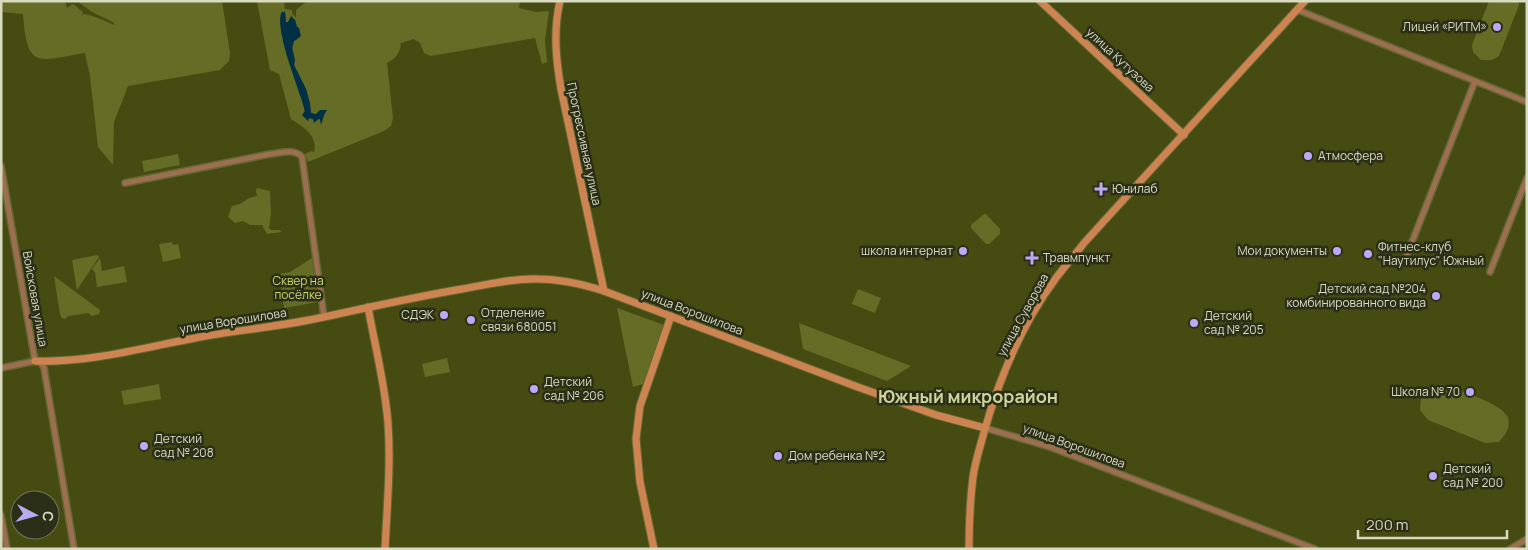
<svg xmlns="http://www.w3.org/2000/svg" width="1528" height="550" font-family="Manrope,sans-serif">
<rect width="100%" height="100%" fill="#464b12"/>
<g fill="#656c25" fill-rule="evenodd">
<path d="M1,1H65L67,8L73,4L83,12L81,16L83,14C93,15 104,21 115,25L113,22L92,12L77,1H222L230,53L229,61L220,70L128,86L114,122L113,165L98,147L90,76L85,53C37,61 27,70 23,14L1,12Z"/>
<path d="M257,1H284L285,9L292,10V13L296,18V10L307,1H520L519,8L536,12L549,11L545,40L547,62L542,64L535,38L431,56L424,53L420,43L414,39L401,43C400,54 396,58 387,63L393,118L391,126L384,131L308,162L305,154L311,151L314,152C318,135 303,127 291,119L279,74L270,70ZM285,12L286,22H288L291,18L295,20L297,27L299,28L298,39L294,41C290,50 296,56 294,65L306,89L311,113L316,115L325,110L322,122L320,119L316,121L309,118L308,121L304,115C308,103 289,66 286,53C283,42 282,30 280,19Z"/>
<path d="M1489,1H1519V5L1499,56L1492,60H1481L1473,52L1472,45Z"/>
<path d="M178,154L180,165L144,172L142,161Z"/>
<path d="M257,188L270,191L271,214L269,228L271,230H280L282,232L267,234L262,225H250L243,221L235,223L228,217L232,206L240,204L249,198L257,196L256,191Z"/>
<path d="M984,214H986L1000,229V234L989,244H986L971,228V225Z"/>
<path d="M172,242L173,245L178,244L181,258L163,262L159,244Z"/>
<path d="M97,255L99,257L77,290L72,260Z"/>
<path d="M100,258L102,271L124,266L127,282L97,287L95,272L92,269Z"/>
<path d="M312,258L318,302L284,308L279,274L290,272Z"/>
<path d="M54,276L100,310L99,314L92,316L88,313L69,316L65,319L62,318L60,314Z"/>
<path d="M858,289L881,298L875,313L852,304Z"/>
<path d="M617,308L664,325L643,384L633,387Z"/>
<path d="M799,323L911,366L887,381L803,349Z"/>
<path d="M447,358L450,372L425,377L422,364Z"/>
<path d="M159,384L161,399L124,405L121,391Z"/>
<path d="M1442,384C1457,390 1503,403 1508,418C1511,428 1505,435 1499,442L1485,443L1428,420L1420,410L1421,397L1430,386Z"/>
</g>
<path fill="#003046" d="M282,11L283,13L285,11L286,22H288L291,16L295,20L297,27L299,28L301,36L294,41L292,48L295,60L294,65L306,89L310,103L311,113L316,114L320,110H327L324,115L321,125L320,119H318L314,123L313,119L309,118L308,121L302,115L305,111C300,90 273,28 282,11Z"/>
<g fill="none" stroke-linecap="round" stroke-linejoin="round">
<g stroke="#636835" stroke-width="8">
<g id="street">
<path d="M1298,10L1527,102"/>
<path d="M1,166L35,361L41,363L44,368L74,549"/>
<path d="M125,183L270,154C281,153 294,148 302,157L324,317"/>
<path d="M1405,260L1475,81"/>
<path d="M1490,272L1527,178"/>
<path d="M1,368L35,361"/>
<path d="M985,428L1050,447L1315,549"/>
<path d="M1,515L7,549"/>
<path d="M1510,549L1527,539"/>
</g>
</g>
<g stroke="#636835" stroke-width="9">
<g id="secondary">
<path d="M560,1C553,31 556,60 561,89L604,291"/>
<path d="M1040,1L1184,135"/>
<path d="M368,307C375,346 385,384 388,423C391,465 387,507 385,549"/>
<path d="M35,361C90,363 146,347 200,337C241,330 283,326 324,317C370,307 415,297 462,289C486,285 512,278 537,279C560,279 582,284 604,291L855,386L936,415L985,428"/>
<path d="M654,549L640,482L636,439L640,406L671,316"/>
<path d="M969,549C969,525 970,501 973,477C975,463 979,450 983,436C998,381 1021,325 1056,278C1065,266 1075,255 1084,243L1305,1"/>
</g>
</g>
<use href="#street" stroke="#9d6f50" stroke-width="5"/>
<use href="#secondary" stroke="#cd8451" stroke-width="7"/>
</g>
<g fill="#bbaaf6" stroke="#2c2f18" stroke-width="2">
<circle cx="1497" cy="27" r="5"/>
<circle cx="1308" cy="156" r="5"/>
<path d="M1098.5 181.5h5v5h5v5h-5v5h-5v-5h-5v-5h5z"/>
<circle cx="963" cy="251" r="5"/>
<circle cx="1337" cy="251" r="5"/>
<circle cx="1368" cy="254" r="5"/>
<path d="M1029.5 250.5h5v5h5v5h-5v5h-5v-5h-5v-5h5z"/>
<circle cx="1436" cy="296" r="5"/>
<circle cx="444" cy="315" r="5"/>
<circle cx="471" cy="320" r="5"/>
<circle cx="1194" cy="323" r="5"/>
<circle cx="534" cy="389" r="5"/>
<circle cx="1470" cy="392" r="5"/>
<circle cx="144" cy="446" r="5"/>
<circle cx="778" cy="456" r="5"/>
<circle cx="1433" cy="476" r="5"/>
</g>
<g text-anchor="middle" stroke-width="5" stroke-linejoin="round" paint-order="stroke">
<g font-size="12" fill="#d7dbbf" stroke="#2c2f18" text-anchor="start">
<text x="1487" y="31" text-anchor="end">Лицей «РИТМ»</text>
<text x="1318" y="160">Атмосфера</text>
<text x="1112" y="193">Юнилаб</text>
<text x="1378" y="251">Фитнес-клуб<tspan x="1378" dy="14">"Наутилус" Южный</tspan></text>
<text x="953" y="255" text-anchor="end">школа интернат</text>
<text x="1327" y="255" text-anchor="end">Мои документы</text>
<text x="1043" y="262">Травмпункт</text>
<text x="1426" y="293" text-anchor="end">Детский сад №204<tspan x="1426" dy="14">комбинированного вида</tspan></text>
<text x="481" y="317">Отделение<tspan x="481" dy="14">связи 680051</tspan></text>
<text x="434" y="319" text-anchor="end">СДЭК</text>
<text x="1204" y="320">Детский<tspan x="1204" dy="14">сад № 205</tspan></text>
<text x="544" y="386">Детский<tspan x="544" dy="14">сад № 206</tspan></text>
<text x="1460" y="396" text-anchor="end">Школа № 70</text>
<text x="154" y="443">Детский<tspan x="154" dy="14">сад № 208</tspan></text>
<text x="788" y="460">Дом ребенка №2</text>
<text x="1443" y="473">Детский<tspan x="1443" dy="14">сад № 200</tspan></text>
</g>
<g font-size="12" fill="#d7dbbf" stroke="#2c2f18">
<text transform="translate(1120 60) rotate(43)" y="4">улица Кутузова</text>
<text transform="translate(584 144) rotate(78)" y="4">Прогрессивная улица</text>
<text transform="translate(35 299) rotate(80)" y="4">Войсковая улица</text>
<text transform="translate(692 312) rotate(21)" y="4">улица Ворошилова</text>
<text transform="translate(1023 315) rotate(-61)" y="4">улица Суворова</text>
<text transform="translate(233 321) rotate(-9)" y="4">улица Ворошилова</text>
<text transform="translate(1074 446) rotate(20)" y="4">улица Ворошилова</text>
</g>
<g font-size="12" fill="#c9d568" stroke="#2c2f18">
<text x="298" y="285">Сквер на<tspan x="298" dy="14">посёлке</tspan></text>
</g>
<g font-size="18" font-weight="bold" fill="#cdd59b" stroke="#2c2f18">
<text x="968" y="403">Южный микрорайон</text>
</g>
</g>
<rect width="1528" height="550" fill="none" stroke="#d7dbbf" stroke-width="5"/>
<g transform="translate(35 515) rotate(96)"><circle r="24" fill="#2c2f18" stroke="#70745b"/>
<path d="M0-4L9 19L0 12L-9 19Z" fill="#bbaaf6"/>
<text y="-8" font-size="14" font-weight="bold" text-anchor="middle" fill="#d7dbbf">С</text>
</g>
<path d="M1358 530v8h149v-8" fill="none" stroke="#d7dbbf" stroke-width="2.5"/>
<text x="1366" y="530" font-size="15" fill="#d7dbbf" stroke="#2c2f18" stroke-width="4" paint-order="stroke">200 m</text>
</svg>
